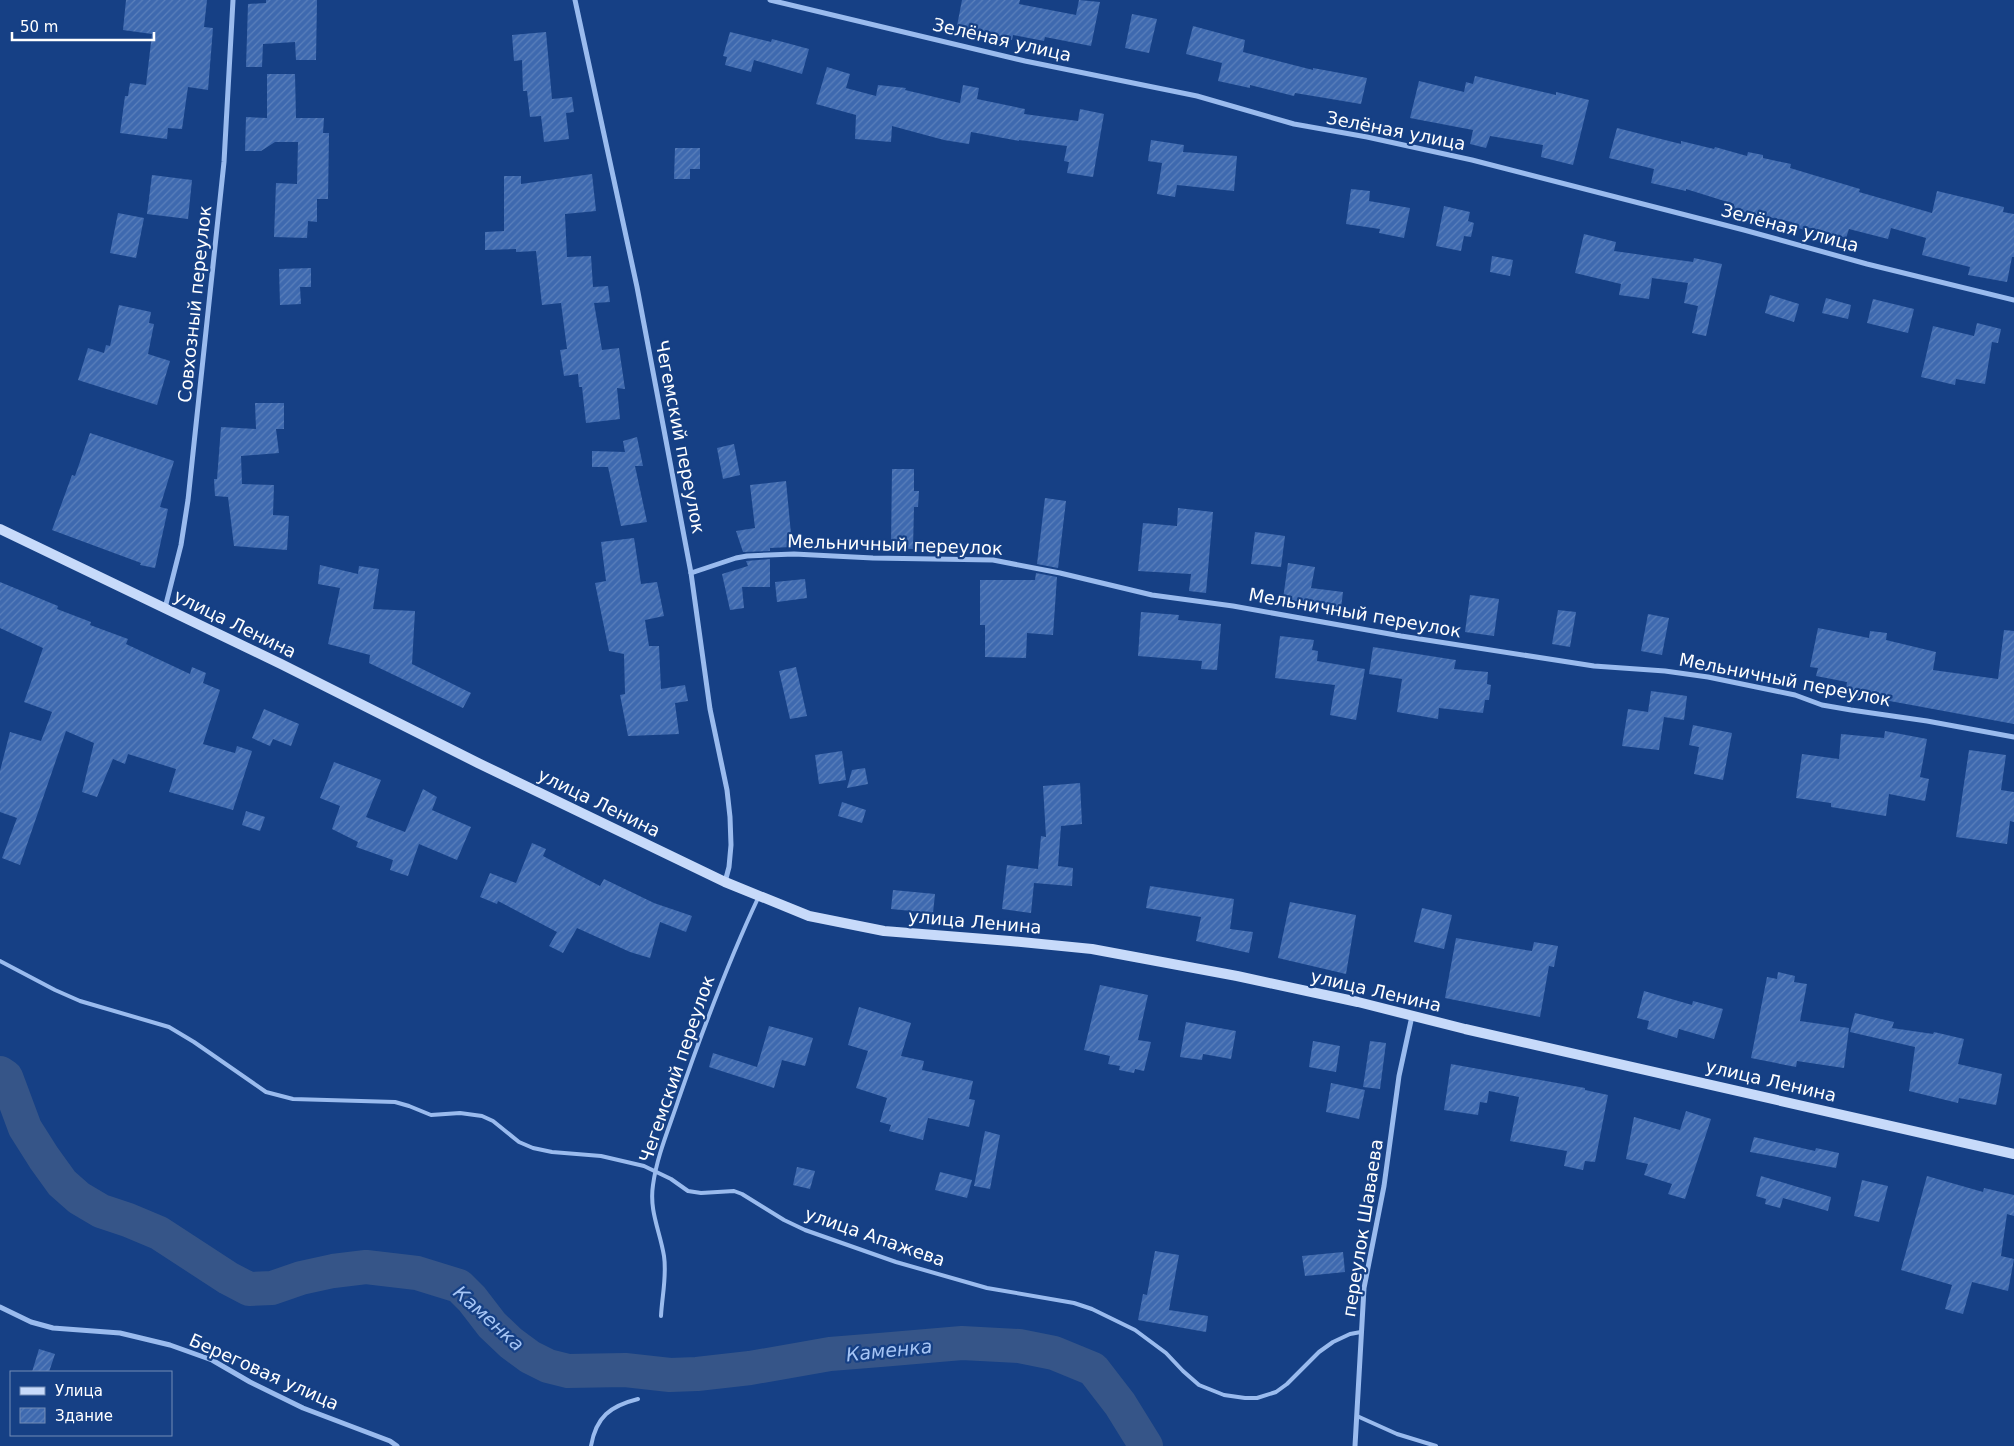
<svg xmlns="http://www.w3.org/2000/svg" width="2014" height="1446" font-family="'DejaVu Sans',sans-serif">
<defs>
<pattern id="building-hatch" width="6" height="6" patternUnits="userSpaceOnUse" patternTransform="scale(1.25)"><rect width="6" height="6" fill="#3e69af"/><path d="M-1 1l2-2M0 6l6-6M5 7l2-2" fill="none" stroke="#5b80bb"/></pattern>
</defs>
<rect width="100%" height="100%" fill="#164085"/>
<g fill="none" stroke-linecap="round" stroke-linejoin="round">
<path stroke="#365588" stroke-width="34" d="M0,1073L6,1077L25,1128L44,1158L62,1183L79,1198L101,1211L128,1220L159,1233L228,1278L249,1289L272,1288L301,1278L333,1271L366,1267L417,1273L459,1286L472,1299L492,1325L511,1343L530,1357L548,1366L568,1371L625,1370L670,1375L697,1374L750,1368L830,1354L880,1350L962,1343L1019,1346L1054,1353L1093,1369L1120,1404L1146,1446"/>
</g>
<g fill="url(#building-hatch)">
<path d="M126,0H207L204,27L213,28L208,90L188,87L182,129L168,128L167,139L120,133L125,96H128L130,83L146,85L152,34L123,30Z"/>
<path d="M266,0H317L316,60H296L295,42L263,44L262,67H246L248,4L266,3Z"/>
<path d="M962,0H1020L1019,4L1076,15L1079,0L1100,2L1091,46L1045,37L1044,41L1013,35L1012,40L995,37L996,33L957,26Z"/>
<path d="M1132,14L1157,19L1149,53L1125,48Z"/>
<path d="M1193,26L1245,40L1243,52L1313,70V68L1367,78L1361,104L1295,93L1294,96L1250,85V88L1218,81L1222,63L1186,54Z"/>
<path d="M546,32L552,99L572,97L574,112L566,113L569,139L544,142L541,116L530,117L527,91H523L522,60L514,61L512,35Z"/>
<path d="M730,32L771,42L772,39L809,49L802,74L754,60L751,72L725,65L727,57L723,56Z"/>
<path d="M827,67L850,74L846,88L876,96L878,85L906,88L905,90L960,103L963,85L979,88L977,99L1025,109L1024,114L1078,121L1080,109L1104,114L1093,177L1067,173L1069,162L1064,161L1067,146L1019,140V141L971,132L969,144L944,140L892,126L891,142L855,139L856,115L816,104Z"/>
<path d="M267,74H295L296,118H324L323,133H329L328,199H317V222L308,221L307,238L274,237L276,183L297,184L298,142H275L261,151H245L246,117L267,118Z"/>
<path d="M1475,76L1556,95V92L1589,100L1573,165L1541,157L1543,145L1490,136L1486,148L1470,144L1473,130L1410,118L1419,81L1464,92L1466,82L1473,84Z"/>
<path d="M1617,128L1681,144V141L1714,149L1715,147L1747,156L1748,152L1763,155V158L1791,164L1790,168L1860,189L1859,192L1932,213L1937,191L2004,207L2003,212L2014,214V257H2012L2007,282L1968,275L1970,267L1922,255L1926,238L1891,228L1888,239L1849,229L1846,238L1806,227L1805,230L1791,226L1792,222L1733,210L1734,204L1686,189V191L1651,183L1654,169L1609,158Z"/>
<path d="M1151,140L1184,145L1183,152L1237,156L1234,191L1177,185L1175,197L1157,194L1162,163L1148,161Z"/>
<path d="M675,148H700V169H690V179H674Z"/>
<path d="M592,174L596,211L565,214L567,257L591,256L593,287L608,286L610,302L594,303L602,350L619,348L625,389L617,388L620,419L586,423L582,387H579L578,374L564,376L560,350L567,349L561,303L542,305L536,251L516,252V249L485,250V232L504,231V176H521V184Z"/>
<path d="M152,175L192,180L188,219L147,214Z"/>
<path d="M1351,189L1370,191L1369,201L1410,208L1404,238L1379,233L1380,229L1346,224Z"/>
<path d="M1444,206L1470,212L1468,221L1474,223L1471,237L1464,236L1461,251L1436,246Z"/>
<path d="M118,213L144,218L136,258L110,253Z"/>
<path d="M1584,234L1616,242L1614,251L1693,262L1694,258L1722,264L1706,336L1692,333L1698,306L1684,303L1688,283L1652,278L1649,299L1619,295L1621,284L1575,273Z"/>
<path d="M1492,256L1513,260L1510,276L1490,272Z"/>
<path d="M311,268V287H300L301,304L280,305L279,269Z"/>
<path d="M1770,295L1799,304L1794,322L1765,313Z"/>
<path d="M1826,298L1851,305L1848,319L1822,313Z"/>
<path d="M1873,299L1914,309L1908,333L1867,323Z"/>
<path d="M119,305L151,312L149,323L154,324L148,354L170,361L157,405L78,380L88,348L104,353L106,345L110,346Z"/>
<path d="M1977,323L2001,329L1998,343L1992,342L1985,384L1956,379L1955,385L1921,377L1933,326L1974,336Z"/>
<path d="M255,403H284V429H276L279,453L241,456L242,484L274,485L273,515L289,516L287,550L234,546L228,497L215,496L214,479H217L221,427L256,429Z"/>
<path d="M90,433L174,461L160,507L168,509L155,568L140,565L141,563L52,530L72,475L75,476Z"/>
<path d="M637,437L643,466H635L647,522L621,526L608,467H592V451L625,452L623,441Z"/>
<path d="M734,444L740,475L723,479L717,448Z"/>
<path d="M892,469H914V491H919L918,507H914L913,549L891,548Z"/>
<path d="M786,481L791,534V547L770,548V551L743,552L736,531L755,528L750,485Z"/>
<path d="M1045,498L1066,501L1058,568L1037,564Z"/>
<path d="M1178,508L1213,512L1206,593L1189,591L1191,574L1138,571L1143,523L1177,526Z"/>
<path d="M1255,532L1285,536L1281,567L1251,564Z"/>
<path d="M634,538L641,584L657,582L664,616L645,620L649,646H659L661,689L685,685L688,701L675,703L679,734L628,736L620,695L625,694L624,654L609,651L595,583L606,581L601,542Z"/>
<path d="M770,559V587H742L744,608L730,610L722,574L748,566L746,561Z"/>
<path d="M1288,563L1315,567L1311,588L1343,592L1341,608L1283,599Z"/>
<path d="M320,565L358,574L359,566L379,569L373,609L415,611L412,664L471,693L463,708L369,663L370,655L328,644L340,588L318,584Z"/>
<path d="M1036,573L1057,577L1053,635L1027,633L1026,658L985,657V625H980V580H1035Z"/>
<path d="M805,579L807,598L777,602L775,582Z"/>
<path d="M0,582L58,606L57,609L91,622L90,625L128,639L126,644L190,674L192,667L206,673L203,683L220,690L203,744L235,753L237,746L252,751L233,810L169,792L176,769L128,754L125,764L113,759L97,797L82,792L94,743L66,731L20,865L2,858L17,818L0,812V771L10,732L41,741L52,712L24,702L43,648L0,628Z"/>
<path d="M1470,595L1499,599L1494,636L1465,632Z"/>
<path d="M1558,610L1576,612L1570,647L1552,644Z"/>
<path d="M1141,612L1179,615L1178,620L1221,624L1217,670L1201,669L1202,661L1138,656Z"/>
<path d="M1648,614L1669,618L1662,655L1641,651Z"/>
<path d="M1818,628L1869,638L1870,631L1887,633L1886,640L1936,652L1933,670L1998,679L2004,630L2014,631V724L1879,699V701L1845,695L1847,682L1816,676L1818,668L1810,667Z"/>
<path d="M1280,636L1314,640L1312,650L1318,651L1317,661L1365,669L1356,720L1330,715L1335,685L1275,678Z"/>
<path d="M1373,647L1456,660L1454,669L1488,672L1487,684L1491,685L1489,700H1485L1483,713L1439,708L1438,719L1397,712L1402,679L1369,674Z"/>
<path d="M796,667L807,716L790,719L779,671Z"/>
<path d="M1651,691L1687,696L1684,720L1664,717L1659,750L1622,746L1628,709L1648,712Z"/>
<path d="M264,709L299,724L291,746L273,739L270,746L252,738Z"/>
<path d="M1693,725L1732,733L1723,780L1694,774L1699,747L1689,745Z"/>
<path d="M1885,731L1927,739L1920,777L1929,779L1925,801L1889,794L1886,816L1831,807V803L1796,798L1802,754L1839,759L1841,734L1884,738Z"/>
<path d="M1969,750L2006,755L2001,790L2014,792V822L2010,821L2007,844L1956,837Z"/>
<path d="M842,751L846,780L819,784L815,755Z"/>
<path d="M334,762L381,780L366,817L405,832L423,789L437,797L432,810L471,827L457,860L419,844L408,876L390,870L393,860L356,847L358,842L332,829L340,806L320,798Z"/>
<path d="M865,768L868,784L847,788L852,770Z"/>
<path d="M1080,783L1082,824L1061,826L1058,866L1073,868L1072,886L1034,883L1031,913L1002,909L1007,865L1038,869L1041,836L1046,837L1043,786Z"/>
<path d="M842,802L866,810L862,823L838,816Z"/>
<path d="M246,811L265,817L260,831L242,825Z"/>
<path d="M532,843L546,849L543,856L600,886L604,879L654,903L692,916L686,932L660,922L650,958L630,952L577,928L563,953L549,946L557,932L498,901L497,904L480,897L490,873L516,883Z"/>
<path d="M1150,886L1234,899L1230,929L1253,932L1249,953L1196,941L1201,917L1146,908Z"/>
<path d="M893,890L935,894L933,913L891,909Z"/>
<path d="M1290,902L1356,915L1346,974L1278,958Z"/>
<path d="M1422,908L1452,915L1444,949L1414,942Z"/>
<path d="M1456,938L1532,951L1534,942L1558,946L1554,967L1549,966L1540,1017L1445,998Z"/>
<path d="M1778,972L1795,976L1794,982L1807,984L1800,1021L1849,1028L1844,1068L1797,1061L1796,1067L1751,1058L1767,977L1777,979Z"/>
<path d="M1100,985L1148,995L1138,1040L1151,1042L1144,1071L1135,1069L1134,1073L1119,1070L1120,1066L1108,1064L1110,1056L1084,1050Z"/>
<path d="M1644,991L1692,1005L1693,1001L1723,1009L1714,1039L1679,1029L1677,1038L1647,1029L1649,1021L1637,1018Z"/>
<path d="M859,1007L911,1023L901,1056L924,1061L922,1070L973,1081L969,1099L975,1100L969,1127L928,1118L923,1140L889,1131L891,1125L880,1122L887,1098L856,1088L868,1051L848,1045Z"/>
<path d="M1855,1013L1894,1022L1892,1028L1933,1034L1934,1032L1964,1039L1958,1064L2002,1074L1996,1105L1959,1098L1958,1103L1909,1091L1915,1047L1850,1032Z"/>
<path d="M1186,1022L1236,1031L1231,1059L1203,1054L1202,1060L1180,1057Z"/>
<path d="M769,1026L813,1038L805,1066L782,1060L774,1088L709,1067L713,1053L757,1067Z"/>
<path d="M1313,1041L1340,1046L1336,1072L1309,1067Z"/>
<path d="M1370,1041L1386,1043L1380,1089L1363,1087Z"/>
<path d="M1451,1064L1585,1088V1090L1608,1095L1595,1162L1585,1161L1583,1170L1564,1166L1567,1151L1510,1141L1519,1097L1489,1091L1487,1103L1480,1102L1478,1115L1444,1110Z"/>
<path d="M1331,1083L1365,1090L1359,1119L1326,1112Z"/>
<path d="M1686,1111L1711,1119L1685,1199L1668,1194L1672,1184L1644,1175L1648,1164L1626,1159L1634,1117L1680,1130Z"/>
<path d="M985,1131L1000,1135L990,1189L974,1186Z"/>
<path d="M1754,1137L1815,1151L1816,1148L1839,1153L1836,1168L1750,1152Z"/>
<path d="M797,1167L815,1171L810,1189L793,1185Z"/>
<path d="M940,1172L972,1180L967,1198L935,1190Z"/>
<path d="M1761,1176L1831,1197L1828,1211L1783,1198L1780,1208L1765,1204L1766,1199L1756,1196Z"/>
<path d="M1927,1176L1983,1192L1984,1188L2014,1195V1216L2007,1214L2001,1256L2014,1259L2008,1291L1972,1282L1963,1314L1945,1309L1952,1285L1901,1270Z"/>
<path d="M1862,1180L1888,1186L1879,1222L1854,1216Z"/>
<path d="M1155,1251L1179,1255L1169,1310L1208,1316L1206,1332L1138,1320L1143,1294L1147,1295Z"/>
<path d="M1343,1252L1345,1272L1305,1276L1302,1256Z"/>
<path d="M39,1349L55,1354L49,1372H32Z"/>
</g>
<g fill="none" stroke-linecap="round" stroke-linejoin="round">
<g stroke="#9abbee" stroke-width="4">
<path d="M0,961L55,990L80,1001L169,1027L194,1042L266,1092L293,1099L395,1102L409,1106L431,1115L460,1113L482,1116L493,1121L519,1142L533,1148L552,1152L601,1156L644,1166L671,1179L688,1191L701,1193L734,1191L742,1194L784,1220L805,1230L896,1262L987,1288L1074,1303L1092,1309L1135,1330L1166,1353L1183,1371L1199,1385L1224,1395L1245,1398H1257L1276,1392L1287,1384L1319,1352L1333,1342L1350,1334L1361,1332"/>
<path d="M661,1316C662,1296 667,1276 664,1256C660,1231 649,1211 653,1185C657,1155 670,1126 679,1098C703,1029 728,962 759,896"/>
<path d="M1357,1416L1397,1434L1436,1446"/>
<path d="M591,1446C596,1417 610,1406 638,1399"/>
</g>
<g stroke="#9abbee" stroke-width="5">
<path d="M575,0L637,287L691,573L710,709L727,790L730,817L731,845L729,867L725,882"/>
<path d="M770,0L1025,61L1197,96L1294,124L1367,137L1472,160L1744,230L1867,264L2014,300"/>
<path d="M691,573L736,558L747,556L794,554L873,558L993,560L1060,573L1152,595L1233,606L1401,636L1594,666L1665,671L1708,677L1795,695L1822,705L1851,710L1927,721L2014,737"/>
<path d="M165,608L181,545L188,500L224,162L233,0"/>
<path d="M0,1307L31,1322L53,1328L120,1333L170,1345L212,1360L250,1382L303,1408L390,1441L397,1446"/>
<path d="M1355,1446L1364,1288L1384,1186L1399,1076L1412,1016"/>
</g>
<path stroke="#c7dafa" stroke-width="10" d="M0,529L281,664L478,763L725,882L809,916L884,931L1010,941L1092,949L1237,976L1358,1002L1465,1029L2014,1154"/>
</g>
<g text-anchor="middle" stroke-width="4.5" stroke-linejoin="round" paint-order="stroke">
<g font-size="18" fill="#fff" stroke="#164085">
<text transform="translate(1002 40) rotate(13)" y="6">Зелёная улица</text>
<text transform="translate(1396 131) rotate(11)" y="6">Зелёная улица</text>
<text transform="translate(1790 228) rotate(15)" y="6">Зелёная улица</text>
<text transform="translate(195 304) rotate(-84)" y="6">Совхозный переулок</text>
<text transform="translate(680 437) rotate(79)" y="6">Чегемский переулок</text>
<text transform="translate(895 545) rotate(2)" y="6">Мельничный переулок</text>
<text transform="translate(1355 613) rotate(10)" y="6">Мельничный переулок</text>
<text transform="translate(235 624) rotate(26)" y="6">улица Ленина</text>
<text transform="translate(1785 680) rotate(11)" y="6">Мельничный переулок</text>
<text transform="translate(599 803) rotate(26)" y="6">улица Ленина</text>
<text transform="translate(975 922) rotate(5)" y="6">улица Ленина</text>
<text transform="translate(1376 991) rotate(13)" y="6">улица Ленина</text>
<text transform="translate(677 1069) rotate(-71)" y="6">Чегемский переулок</text>
<text transform="translate(1771 1081) rotate(13)" y="6">улица Ленина</text>
<text transform="translate(1363 1228) rotate(-81)" y="6">переулок Шаваева</text>
<text transform="translate(875 1237) rotate(19)" y="6">улица Апажева</text>
<text transform="translate(264 1372) rotate(24)" y="6">Береговая улица</text>
</g>
<g font-size="19" font-style="italic" fill="#a6c5f5" stroke="#164085">
<text transform="translate(489 1318) rotate(42)" y="7">Каменка</text>
<text transform="translate(889 1350) rotate(-6)" y="7">Каменка</text>
</g>
</g>
<rect x="10" y="1371" width="162" height="65" fill="#164085" stroke="#738cb6"/>
<rect x="20" y="1387" width="25" height="8" fill="#c7dafa" stroke="#738cb6"/>
<text x="55" y="1396" font-size="15" fill="#ffffff">Улица</text>
<rect x="20" y="1408" width="25" height="15" fill="url(#building-hatch)" stroke="#738cb6"/>
<text x="55" y="1421" font-size="15" fill="#ffffff">Здание</text>
<path d="M12 32v8h142v-8" fill="none" stroke="#ffffff" stroke-width="2.5"/>
<text x="20" y="32" font-size="15" fill="#ffffff" stroke="#164085" stroke-width="4" paint-order="stroke">50 m</text>
</svg>
